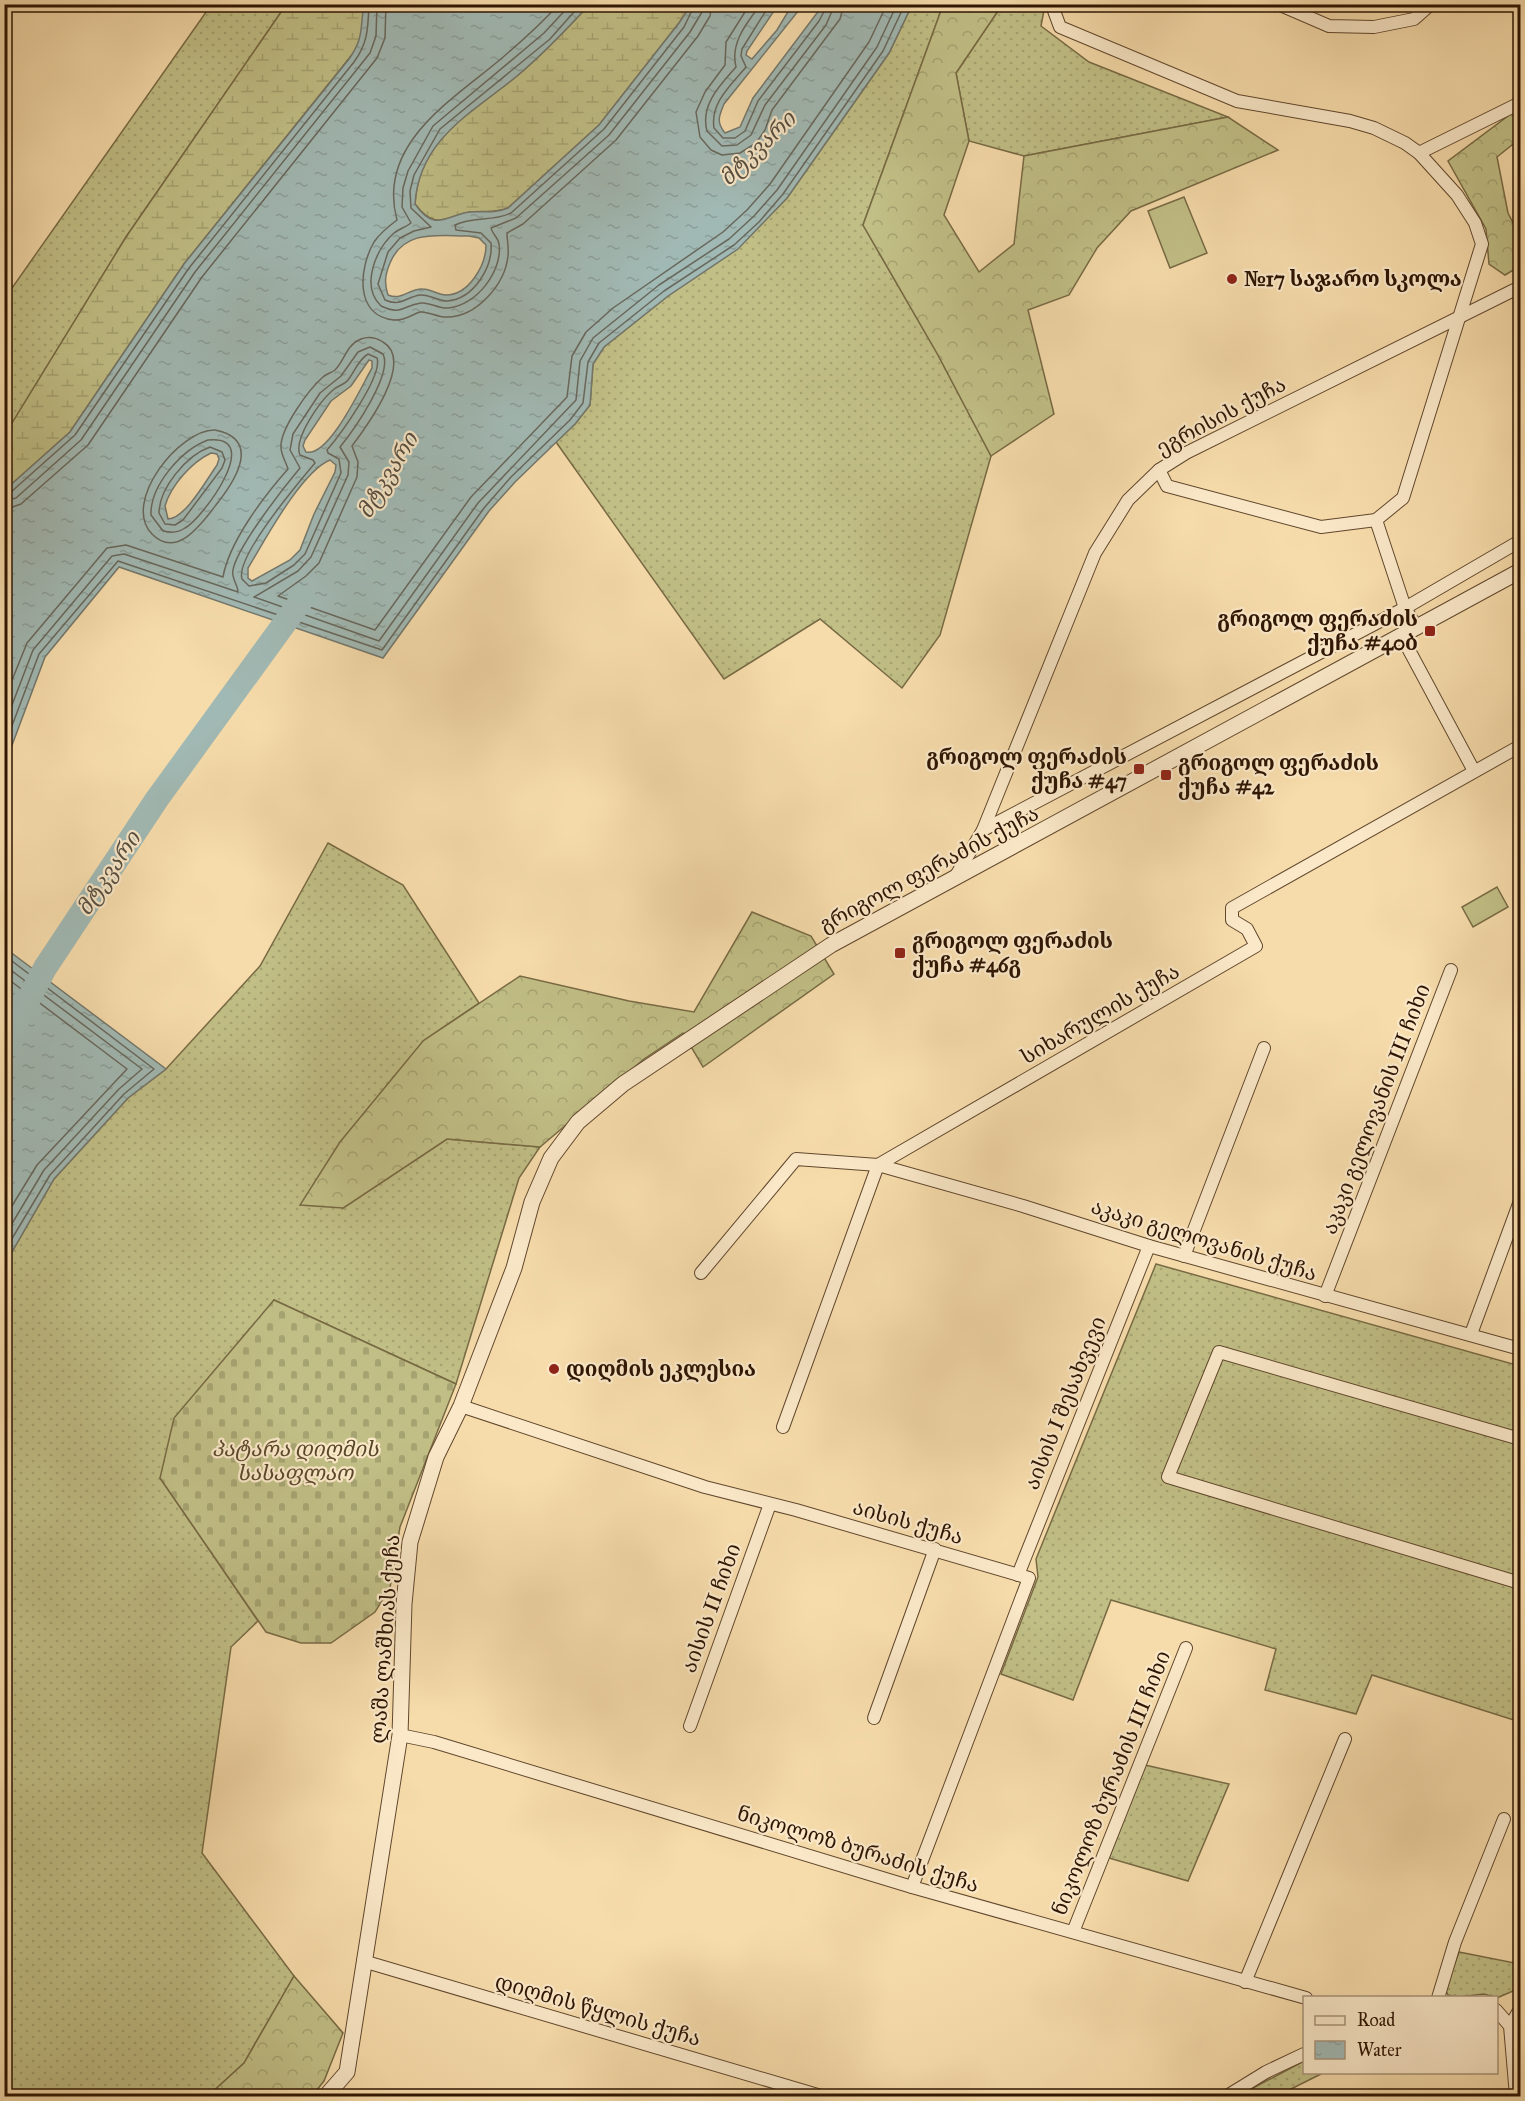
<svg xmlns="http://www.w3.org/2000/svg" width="1525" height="2101" font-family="'IM FELL Great Primer','Noto Serif Georgian',serif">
<defs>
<pattern id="grass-dots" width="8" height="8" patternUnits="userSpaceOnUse" patternTransform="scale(1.5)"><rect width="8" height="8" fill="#c1bf86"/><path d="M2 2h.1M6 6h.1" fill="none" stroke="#a6a372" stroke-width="1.8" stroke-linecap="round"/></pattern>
<pattern id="forest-crowns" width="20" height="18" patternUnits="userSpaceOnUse" patternTransform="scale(1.5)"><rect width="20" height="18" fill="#c1bf86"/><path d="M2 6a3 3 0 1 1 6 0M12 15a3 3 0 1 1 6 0" fill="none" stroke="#a6a372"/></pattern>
<pattern id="wetland-marsh" width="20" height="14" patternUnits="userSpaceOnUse" patternTransform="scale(1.5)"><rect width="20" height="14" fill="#c1bf86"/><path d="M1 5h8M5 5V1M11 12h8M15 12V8" fill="none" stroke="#a6a372"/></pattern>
<pattern id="cemetery-stones" width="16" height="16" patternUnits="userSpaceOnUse" patternTransform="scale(1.5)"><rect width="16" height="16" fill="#c1bf86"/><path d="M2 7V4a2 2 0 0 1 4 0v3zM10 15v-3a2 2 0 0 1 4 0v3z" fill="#a6a372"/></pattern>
<pattern id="water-ripples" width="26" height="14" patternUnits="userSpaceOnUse" patternTransform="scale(1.5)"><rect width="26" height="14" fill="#a1b9b4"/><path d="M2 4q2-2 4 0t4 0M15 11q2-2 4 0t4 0" fill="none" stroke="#8b9e99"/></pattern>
</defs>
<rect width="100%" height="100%" fill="#f7dcab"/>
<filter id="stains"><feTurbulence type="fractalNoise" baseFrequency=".00333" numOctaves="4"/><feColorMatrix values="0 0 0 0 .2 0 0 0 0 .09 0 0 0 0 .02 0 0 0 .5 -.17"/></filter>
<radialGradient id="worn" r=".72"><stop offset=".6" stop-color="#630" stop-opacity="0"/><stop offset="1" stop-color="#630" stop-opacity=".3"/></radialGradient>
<g fill="url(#grass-dots)" stroke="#786a44" stroke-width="1.5">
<path d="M211,5H286L126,237L5,436V298Z"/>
<path d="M912,5H943L863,225L938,355L991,456L940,635L902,688L820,619L724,679L556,442L575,424L590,405L593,364L604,347L668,296L737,249L787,198L889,53Z"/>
<path d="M1002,5H1045L1041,26L1089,62L1228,117L1024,156L969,141L956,73Z"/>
<path d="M328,843L403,885L479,1003L423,1041L343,1208L447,1139L540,1147L519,1178L456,1384L274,1300L160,1478L258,1621L231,1647L202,1853L294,1976L244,2063L208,2096H5V1264L54,1179L128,1098L166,1069L260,966Z"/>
<path d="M1156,1264L1520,1366V1722L1372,1675L1356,1714L1265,1690L1276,1649L1111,1600L1073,1700L1001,1674L1038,1577L1036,1559Z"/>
<path d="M1145,1765L1229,1784L1188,1881L1109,1858Z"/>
<path d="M1459,1952L1520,1964V1988L1497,1998L1484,1994L1458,1997L1448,1995L1445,1989Z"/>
<path d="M1304,2061V2072L1323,2073L1277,2096H1238Z"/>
</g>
<g fill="url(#forest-crowns)" stroke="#786a44" stroke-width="1.5">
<path d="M943,5H1002L956,73L969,141L944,215L979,272L1014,244L1024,156L1228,117L1278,150L1131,211L1097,248L1069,295L1028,310L1054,414L991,456L938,355L863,225Z"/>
<path d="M1520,107V144L1512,145L1497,157L1508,213L1520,236V266L1505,275L1489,264L1486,229L1448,161Z"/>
<path d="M752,912L811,936L834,974L703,1067L683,1033L644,1059L540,1147L447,1139L343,1208L300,1205L340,1142L423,1041L520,976L629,1001L694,1012Z"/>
<path d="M294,1976L343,2033L324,2081L312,2096H208L244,2063Z"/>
</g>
<g fill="url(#wetland-marsh)" stroke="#786a44" stroke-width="1.5">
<path d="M286,5H364L363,34L359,46L184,264L70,432L5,490L4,436L126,237Z"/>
<path d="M589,5H691L679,23L599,125L508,208C493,214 484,210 470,212C446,216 436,232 415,204C418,139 472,112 517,76C543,54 566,30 589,5Z"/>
</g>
<path fill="url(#cemetery-stones)" stroke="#786a44" stroke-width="1.5" d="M274,1300L456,1384L400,1527L390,1588L375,1612L331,1643H301L266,1632L160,1478L174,1418Z"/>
<g fill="#c1bf86" stroke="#786a44" stroke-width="1.5">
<path d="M1184,197L1207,253L1170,268L1148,211Z"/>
<path d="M1497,887L1508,907L1473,927L1462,907Z"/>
</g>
<g fill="url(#water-ripples)" stroke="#73776d" stroke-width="1.5" fill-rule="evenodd">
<path d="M364,4L589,5C566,30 543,54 517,76C472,113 419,139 415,204C435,233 446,215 470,212C485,211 493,214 508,208L599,125L679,23L691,5H778L747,51L746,55L752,59L777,30L792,5H803L724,104C719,116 716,122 725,133L740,127L753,98L823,5H912L889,53L787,198L738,249L668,296L604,347L593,364L590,405L575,424L515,482L489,511L383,658L119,567L45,657L5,764V490L70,432L184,264L349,59C364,38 360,28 364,4ZM469,236L479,238L486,245C486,265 469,295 446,295C438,295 431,289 423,289C409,288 403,301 388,295C384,283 385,275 390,263C404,229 438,236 469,236ZM369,360L372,361V368C362,385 329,458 306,452L303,446L305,440L331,401L351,386ZM211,453L217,454L219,459L217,465C207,479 185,519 168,519L165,506C171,485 192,462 211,453ZM330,460L336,465L335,472L314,514L300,550L290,560L252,581L248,578V568C265,540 301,472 330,460Z"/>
<path d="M5,948L166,1069L128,1098L54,1179L5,1264Z"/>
</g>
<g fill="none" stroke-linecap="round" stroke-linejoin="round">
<g stroke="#68675c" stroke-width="1.5">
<path d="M559,4C541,24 522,41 502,58C454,99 376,143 397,220C389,226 380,233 374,242C359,268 354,316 394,320C404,321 411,315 420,312C428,311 439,318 447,317C477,317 505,284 508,256C509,248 507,240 507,233L523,224L616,140L698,36L710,16L712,4"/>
<path d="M571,4L544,33L433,126L408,171L403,188L402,207L411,223C406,227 399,229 394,233C376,249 360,286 381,306C402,316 403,305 421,303C430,302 439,309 448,308C476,306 503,271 499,244C498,237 492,234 491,228L516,218L609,135L690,32L702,12L703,4"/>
<path d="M581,4L550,39L440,129L414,175L410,191L411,208L431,227L414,231L400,238L388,252L378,284L385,300C401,307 406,297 420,295C429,294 438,301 447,301C474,299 493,267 491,243L481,233L456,230L455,225C473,216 492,222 511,213L604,129L684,27L695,4"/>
<path d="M750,4L726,42L725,65L705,92L696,112L700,137L711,150L722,155L740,153L756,143L765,130L772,110L840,19L844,4"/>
<path d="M761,4C746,24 730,43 736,67C720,85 700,105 707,131L722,146L737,145L751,135L765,105L826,25L835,4"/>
<path d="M770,4L742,49L741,56L746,67C731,85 710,103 714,128L723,138H735L745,131L758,101L819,21L828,4"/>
<path d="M368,354L377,358C383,376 340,435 327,450L328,453L339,459L341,473L305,554L294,565L266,583L249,586L242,579C235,557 299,482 315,463L313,460L300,455C293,439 320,401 333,390C337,386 344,385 348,380C355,371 358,360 368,354Z"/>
<path d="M215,430C261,439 236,479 219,501C205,519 178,561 152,534C121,502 180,429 215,430Z"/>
<path d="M208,440C265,434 203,518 185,528C178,533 171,533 163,531L151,515C150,486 181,450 208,440Z"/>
<path d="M210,447L222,452L225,460L222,468L183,520L175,525L165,524L159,513C159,488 187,455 210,447Z"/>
<path d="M4,493L11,492L75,435L189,268L354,62C368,43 368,28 369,4"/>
<path d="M4,501L16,498L81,440L195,272L370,53L376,36L377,4"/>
<path d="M4,510L21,504L88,445L202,277L377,58L385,38L386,4"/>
<path d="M4,700L27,643L107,548L126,545L223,577C229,542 264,496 288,469C286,462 281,455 281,447C280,429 309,389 323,377C326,374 331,373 335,370C345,360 346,345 361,339C369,336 377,338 383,342C415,361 367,426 352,446L358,462L357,477L319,563L306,576L278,596L375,630L471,497L567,397L572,356L586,332L613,308L723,232L747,210L770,184L869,42L887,4"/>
<path d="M4,726L33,650L112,556L124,554L238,592C238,585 231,578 233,570C237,547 284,487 300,468L290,450L293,434L320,393L341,376L358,352L370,347L383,354C393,374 354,430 340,447L349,462L348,475L311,557L298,571L254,597L379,641L478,503L576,400L580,361L593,338L659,285L729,239L754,216L777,190L877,47L897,4"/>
<path d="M4,747L39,654L118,561L382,650L484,508L511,477L570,420L583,403L588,362L599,343L664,291L734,245L759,222L783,194L883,51L905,4"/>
<path d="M4,955L154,1069L124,1094L50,1175L4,1252"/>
<path d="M4,965L142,1069L119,1089L44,1170L4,1237"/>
<path d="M4,976L127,1069L37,1165L4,1219"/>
</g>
<path stroke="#a1b9b4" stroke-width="24" d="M4,1046L45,968L157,799L303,598"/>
<g stroke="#60472d" stroke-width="14">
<g id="minor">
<path d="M1054,4L1053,8L1060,27L1237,101L1350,121L1374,128L1405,143L1419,153L1457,195L1475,223L1482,244L1403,498L1376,520L1405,608L1417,628"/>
<path d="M1278,4L1329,26L1374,27L1414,19L1431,4"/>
<path d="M1419,153L1520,103"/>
<path d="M1159,470L1167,486L1321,527L1376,520"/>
<path d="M1402,637L1474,771"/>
<path d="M983,830L1405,608L1520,541"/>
<path d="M954,879L983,830L1095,553L1128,500L1159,470L1186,453L1520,287"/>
<path d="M1184,1256L1264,1048"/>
<path d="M701,1273L796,1159L878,1165L1023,1206L1149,1246L1520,1349"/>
<path d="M1325,1296L1451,970"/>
<path d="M1471,1334L1520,1201"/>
<path d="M461,1406L705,1487L796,1510L1029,1578L912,1887"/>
<path d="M783,1427L878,1165L1256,946L1247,929L1232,920V908L1520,746"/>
<path d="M1520,1439L1219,1352L1168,1477L1520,1583"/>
<path d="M1018,1575L1149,1246"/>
<path d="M874,1718L935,1549"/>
<path d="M690,1726L770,1504"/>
<path d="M400,1735L434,1742L912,1887L1306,1998"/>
<path d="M1073,1932L1186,1648"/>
<path d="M363,1961L821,2096"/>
<path d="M1245,1982L1345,1739"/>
<path d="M1438,1998L1455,1942L1504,1819"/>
<path d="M1496,2010L1510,2026L1516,2096"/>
<path d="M1510,2026L1520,2009"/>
<path d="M1227,2096L1266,2072L1304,2054"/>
</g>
</g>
<g stroke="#60472d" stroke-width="17">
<path id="tertiary" d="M326,2096L347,2072L400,1735L404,1604L410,1542L436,1457L461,1406L514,1268L532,1202L551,1158L578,1122L623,1084L831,945L1520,571"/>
</g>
<use href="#minor" stroke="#fae8c8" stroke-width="12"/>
<use href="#tertiary" stroke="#fae8c8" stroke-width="15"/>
</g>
<g fill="#8f2418" stroke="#fae8c8" stroke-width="2">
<circle cx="1232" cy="279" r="6"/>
<rect x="1424" y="625" width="12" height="12" rx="3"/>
<rect x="1133" y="763" width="12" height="12" rx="3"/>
<rect x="1160" y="769" width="12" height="12" rx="3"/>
<rect x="894" y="947" width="12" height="12" rx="3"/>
<circle cx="554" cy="1369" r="6"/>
</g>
<g text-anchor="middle" stroke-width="4.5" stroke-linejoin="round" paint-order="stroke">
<g font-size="21" font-weight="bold" fill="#2e1503" stroke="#fae8c8" text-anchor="start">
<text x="1244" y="286">№17 საჯარო სკოლა</text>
<text x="1418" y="626" text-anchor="end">გრიგოლ ფერაძის<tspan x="1418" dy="24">ქუჩა #40ბ</tspan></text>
<text x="1127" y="764" text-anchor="end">გრიგოლ ფერაძის<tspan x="1127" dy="24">ქუჩა #47</tspan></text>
<text x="1178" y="770">გრიგოლ ფერაძის<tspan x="1178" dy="24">ქუჩა #42</tspan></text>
<text x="912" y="948">გრიგოლ ფერაძის<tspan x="912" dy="24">ქუჩა #46გ</tspan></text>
<text x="566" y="1376">დიღმის ეკლესია</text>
</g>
<g font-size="21" fill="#2e1503" stroke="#fae8c8">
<text transform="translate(1221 416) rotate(-28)" y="7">ეგრისის ქუჩა</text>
<text transform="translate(929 869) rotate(-28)" y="7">გრიგოლ ფერაძის ქუჩა</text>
<text transform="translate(1100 1014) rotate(-30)" y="7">სიხარულის ქუჩა</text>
<text transform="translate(1376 1109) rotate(-69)" y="7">აკაკი გელოვანის III ჩიხი</text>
<text transform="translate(1204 1240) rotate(17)" y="7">აკაკი გელოვანის ქუჩა</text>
<text transform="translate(1065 1403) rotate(-68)" y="7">აისის I შესახვევი</text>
<text transform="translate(908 1522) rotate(16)" y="7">აისის ქუჩა</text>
<text transform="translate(711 1608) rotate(-70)" y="7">აისის II ჩიხი</text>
<text transform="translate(385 1639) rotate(-86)" y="7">ლაშა ლაშხიას ქუჩა</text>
<text transform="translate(1111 1783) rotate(-68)" y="7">ნიკოლოზ ბურაძის III ჩიხი</text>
<text transform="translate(858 1849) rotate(17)" y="7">ნიკოლოზ ბურაძის ქუჩა</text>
<text transform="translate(598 2010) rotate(16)" y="7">დიღმის წყლის ქუჩა</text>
</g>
<g font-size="21" font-style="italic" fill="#5a482a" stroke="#fae8c8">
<text x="295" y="1456">პატარა დიღმის<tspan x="295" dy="24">სასაფლაო</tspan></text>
</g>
<g font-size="22" font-style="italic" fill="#564e41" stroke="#fae8c8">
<text transform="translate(757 148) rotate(-44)" y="8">მტკვარი</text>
<text transform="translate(387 475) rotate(-59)" y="8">მტკვარი</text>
<text transform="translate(108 873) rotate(-56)" y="8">მტკვარი</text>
</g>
</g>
<rect width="1525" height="2101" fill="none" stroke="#f7dcab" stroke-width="24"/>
<rect x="6" y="6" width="1513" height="2089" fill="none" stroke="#2e1503" stroke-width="3"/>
<rect x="12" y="12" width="1501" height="2077" fill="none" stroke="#2e1503" stroke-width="1.5"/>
<rect x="1303" y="1996" width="195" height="78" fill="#fae8c8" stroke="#a89479" stroke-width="1.5"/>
<rect x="1315" y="2016" width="30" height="9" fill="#fae8c8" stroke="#a89479" stroke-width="1.5"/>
<text x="1357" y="2026" font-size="18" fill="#2e1503">Road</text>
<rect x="1315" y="2041" width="30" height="18" fill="url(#water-ripples)" stroke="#a89479" stroke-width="1.5"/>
<text x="1357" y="2056" font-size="18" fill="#2e1503">Water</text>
<rect width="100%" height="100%" filter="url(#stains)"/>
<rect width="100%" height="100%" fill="url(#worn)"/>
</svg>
